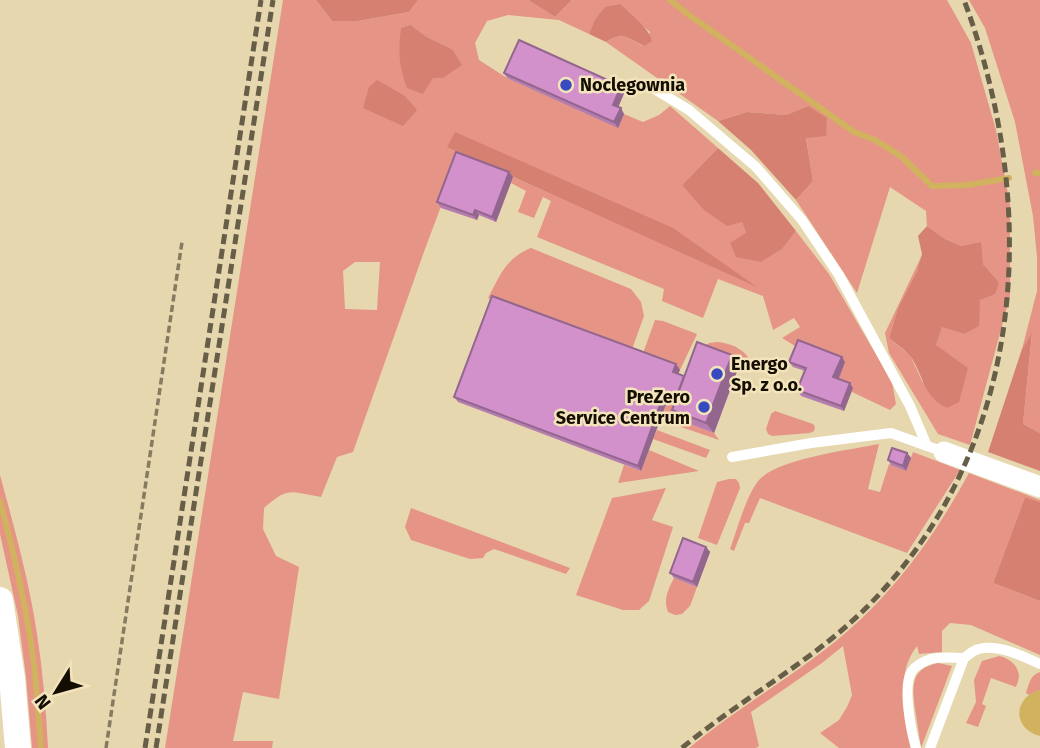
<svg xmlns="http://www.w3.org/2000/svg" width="1040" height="748" font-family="'Fira Sans',sans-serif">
<rect width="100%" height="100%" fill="#e6d7af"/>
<g fill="#e59486" fill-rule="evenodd">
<path d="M283,0H316L332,21H358L409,12L418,0H528L555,17L572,0H947L971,43L996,130L1010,205V296L970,445L938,434L889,353L885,333L922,255L917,271L898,308L889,338L910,355L923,383L942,326L964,334L980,300L999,282L983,264L962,246L945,239L927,226L926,211L890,187L857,293L796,200L813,181L806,137L808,106L786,115L747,112L718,121L606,42C624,31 626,38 643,46L650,32L631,16L621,4L594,21L589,34L559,20L508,15L487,21L475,43L479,60L507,78L618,127L624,114L643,122L659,115L670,106L718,148L682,185L742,222L746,233L783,248L796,231L829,274L892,382L896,404L890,410L852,392L853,388L837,382L845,362L800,349L782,338L800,327L794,318L773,330L763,296L718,279L703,318L662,301L664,289L537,237L551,201L543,197L534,218L518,212L526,191L511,183L513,177L753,284L447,147L461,153L425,249L353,452L337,457L321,497C290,492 289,486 264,508L263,529L276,556L299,567L279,699L243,692L233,741H273L272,748H165ZM411,25L427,37L452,49L433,78ZM355,262H380L377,310L345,309L343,271Z"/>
<path d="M969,0H1040V433L1023,424L1032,334L1022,349L1037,291V257L1033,216L1015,122L985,28Z"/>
<path d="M531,248L631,289L641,302L644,316L631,352L488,298C500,275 506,258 531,248Z"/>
<path d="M655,320L663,321L697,334L680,370L642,356Z"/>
<path d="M718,342C731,344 740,347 748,357L747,363L702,348L709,343Z"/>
<path d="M668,399L684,405L679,420L714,433L719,440L661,420Z"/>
<path d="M775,411L813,424L815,427L814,431L810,433L772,436L768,434L766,429L771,414Z"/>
<path d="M657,430L710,450L706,458L653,439Z"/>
<path d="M879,444L868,489L880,492L889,464L906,471L913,452L960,470L907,553L760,498L749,523H745L734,551L730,549C737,531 747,492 760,479C781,458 850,450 879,444Z"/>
<path d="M649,450L699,471L618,483L624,465L641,471Z"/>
<path d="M969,473L1040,500V502L1025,497L993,583L1040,601V655L971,625L950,623L942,631V652L919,654L917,646C894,675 906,715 911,748H839L820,733L839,720L847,707L852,695L843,646L822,663L751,712L759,746L756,748H689C736,709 789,679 836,641C892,596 935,536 969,473Z"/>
<path d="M0,475C14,527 29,580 37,634C43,672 46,710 48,748H32L26,677L18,616L0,534Z"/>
<path d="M729,479H736L739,483L740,488L717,545L698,538L717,482Z"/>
<path d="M666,488L652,520L673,527L649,601L639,610H623L576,595L612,498Z"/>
<path d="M411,508L570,568L566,574L494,549L486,553L483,558L470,559L411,540L405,527Z"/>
<path d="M674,578L697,587L690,606L682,614L675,615L668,612C663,599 668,590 674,578Z"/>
<path d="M999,656C1009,658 1018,665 1019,676C1019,680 1017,683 1016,687L991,678L982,704L986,706L978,727L966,723L976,702L974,680L982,661Z"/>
<path d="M938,663L952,666L921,748C919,735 917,722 915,709C912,686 910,669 938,663Z"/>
<path d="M1040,672V690L1029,695L1026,693C1029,684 1030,675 1040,672Z"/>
</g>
<g fill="#d58071">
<path d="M316,0H418L409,12L358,21H332Z"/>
<path d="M528,0H572L555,17Z"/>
<path d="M621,4C631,16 649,27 652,41L644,46C626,38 624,31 606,42L589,34L594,21L605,7Z"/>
<path d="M411,25L427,37L452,49L462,65L443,78H433L423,94L407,88C399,65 398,53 401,28Z"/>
<path d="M377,80L405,96L417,110L403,126L363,108L369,87Z"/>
<path d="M808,106L827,118L826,136L806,138L813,181L796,200L751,150L718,121L747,112L786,115Z"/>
<path d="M455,132L673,228L757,287L447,147Z"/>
<path d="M718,148L758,183L796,231L783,248L761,262L736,257L730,243L746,233L742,222L727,226L704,210L682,185Z"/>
<path d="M927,226L945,239L962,246L981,242L983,264L999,282L995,294L980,300L979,326L964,334L942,327L936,345L968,368L959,402L947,408C923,396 924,377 911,357C906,350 896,344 889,338L898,308L917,271L922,254L918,236Z"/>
<path d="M1032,333L1023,424L1040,433V471L988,452L1022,349Z"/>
<path d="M1025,497L1040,502V601L993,583Z"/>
</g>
<path fill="#d0b25f" d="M1039,690H1040V736C1013,729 1012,699 1039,690Z"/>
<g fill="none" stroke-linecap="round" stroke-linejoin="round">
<g stroke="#d0b25f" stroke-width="6">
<path d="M670,0L689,15L854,132L875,140L902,157L932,186L968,185L1009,178"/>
<path d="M1035,173H1040"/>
<path d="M0,501C15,557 28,614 35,672C37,697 39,723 41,748"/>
</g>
<path stroke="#867b60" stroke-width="3.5" stroke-dasharray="7 3.5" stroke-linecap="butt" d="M106,748L182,242"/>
<g stroke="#fff" stroke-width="10">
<path d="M651,87L689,110L756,167L802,220L839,275L910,406L927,446"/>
<path d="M732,457L811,443L891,433L944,452"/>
<path d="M916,748C911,731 902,686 912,671C916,665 925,661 931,659C941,656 954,658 964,658"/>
<path d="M930,748L964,658C969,655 973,650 979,649C999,644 1022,656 1040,664"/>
</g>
<path stroke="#fff" stroke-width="21" d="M944,452L1040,487"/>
<path stroke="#fff" stroke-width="26" d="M0,600L12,678L18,748"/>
<g stroke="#675e47" stroke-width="5" stroke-dasharray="10 5" stroke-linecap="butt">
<path d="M145,748L261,0"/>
<path d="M156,748L273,0"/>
<path d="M682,748C742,698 812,662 867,607C1029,445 1040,204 964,0"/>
</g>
</g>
<g fill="#b57daf">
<path d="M504,73L625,91L618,107L624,114L618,128L507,78Z"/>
<path d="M509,172L513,177L496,222L479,215L477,220L441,208L437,202Z"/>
<path d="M732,355L739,366L714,433L679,420L672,410L675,401L668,399L641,471L458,402L454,397L676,364L680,370L678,374L684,376Z"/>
<path d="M789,362H845L839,379L853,388L844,411L801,396L797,390L805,371L793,367Z"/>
<path d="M907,453L911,458L906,471L891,465L888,460Z"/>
<path d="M706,547L710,552L697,587L674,578L670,573Z"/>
</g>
<g fill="#93668e">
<path d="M621,86L625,91L617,110L613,105Z"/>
<path d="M621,108L624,114L618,128L614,122Z"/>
<path d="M509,172L513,177L496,222L492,217Z"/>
<path d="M475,210L479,215L477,220L473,215Z"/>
<path d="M732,355L739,366L714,433L706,423Z"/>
<path d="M842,357L845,362L837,382L833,377Z"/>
<path d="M676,364L680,370L676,377L673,372Z"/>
<path d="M850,383L853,388L844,411L841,406Z"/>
<path d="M664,394L668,399L641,471L638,466Z"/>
<path d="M907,453L911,458L906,471L903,466Z"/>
<path d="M706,547L710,552L697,587L693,582Z"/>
</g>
<g fill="#d291cb" stroke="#93668e" stroke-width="2">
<path d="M519,40L621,86L613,105L621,108L614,122L504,73Z"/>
<path d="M456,152L509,172L492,217L475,210L473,215L437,202Z"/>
<path d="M492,296L676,364L673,372L684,376L676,398L664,394L638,466L454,397Z"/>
<path d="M798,340L842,357L833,377L850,383L841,406L797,390L806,368L789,362Z"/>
<path d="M697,342L732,355L706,423L672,410Z"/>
<path d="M892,448L907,453L903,466L888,460Z"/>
<path d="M683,538L706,547L693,582L670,573Z"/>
</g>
<g fill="#384bbe" stroke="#f3e4bc" stroke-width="2.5">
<circle cx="566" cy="85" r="7"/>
<circle cx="717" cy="374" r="7"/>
<circle cx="704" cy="407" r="7"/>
</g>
<g text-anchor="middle" stroke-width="5" stroke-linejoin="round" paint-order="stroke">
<g font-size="18" font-weight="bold" fill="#140e02" stroke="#f3e4bc" text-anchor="start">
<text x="580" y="91">Noclegownia</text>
<text x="731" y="370">Energo<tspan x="731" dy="21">Sp. z o.o.</tspan></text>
<text x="690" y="403" text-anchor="end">PreZero<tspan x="690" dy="21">Service Centrum</tspan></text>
</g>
</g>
<g transform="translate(56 692) rotate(233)" stroke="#f3e4bc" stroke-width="5" paint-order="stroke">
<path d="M0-5L12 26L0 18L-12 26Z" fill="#140e02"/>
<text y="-10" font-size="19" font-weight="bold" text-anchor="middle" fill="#140e02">N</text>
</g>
</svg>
